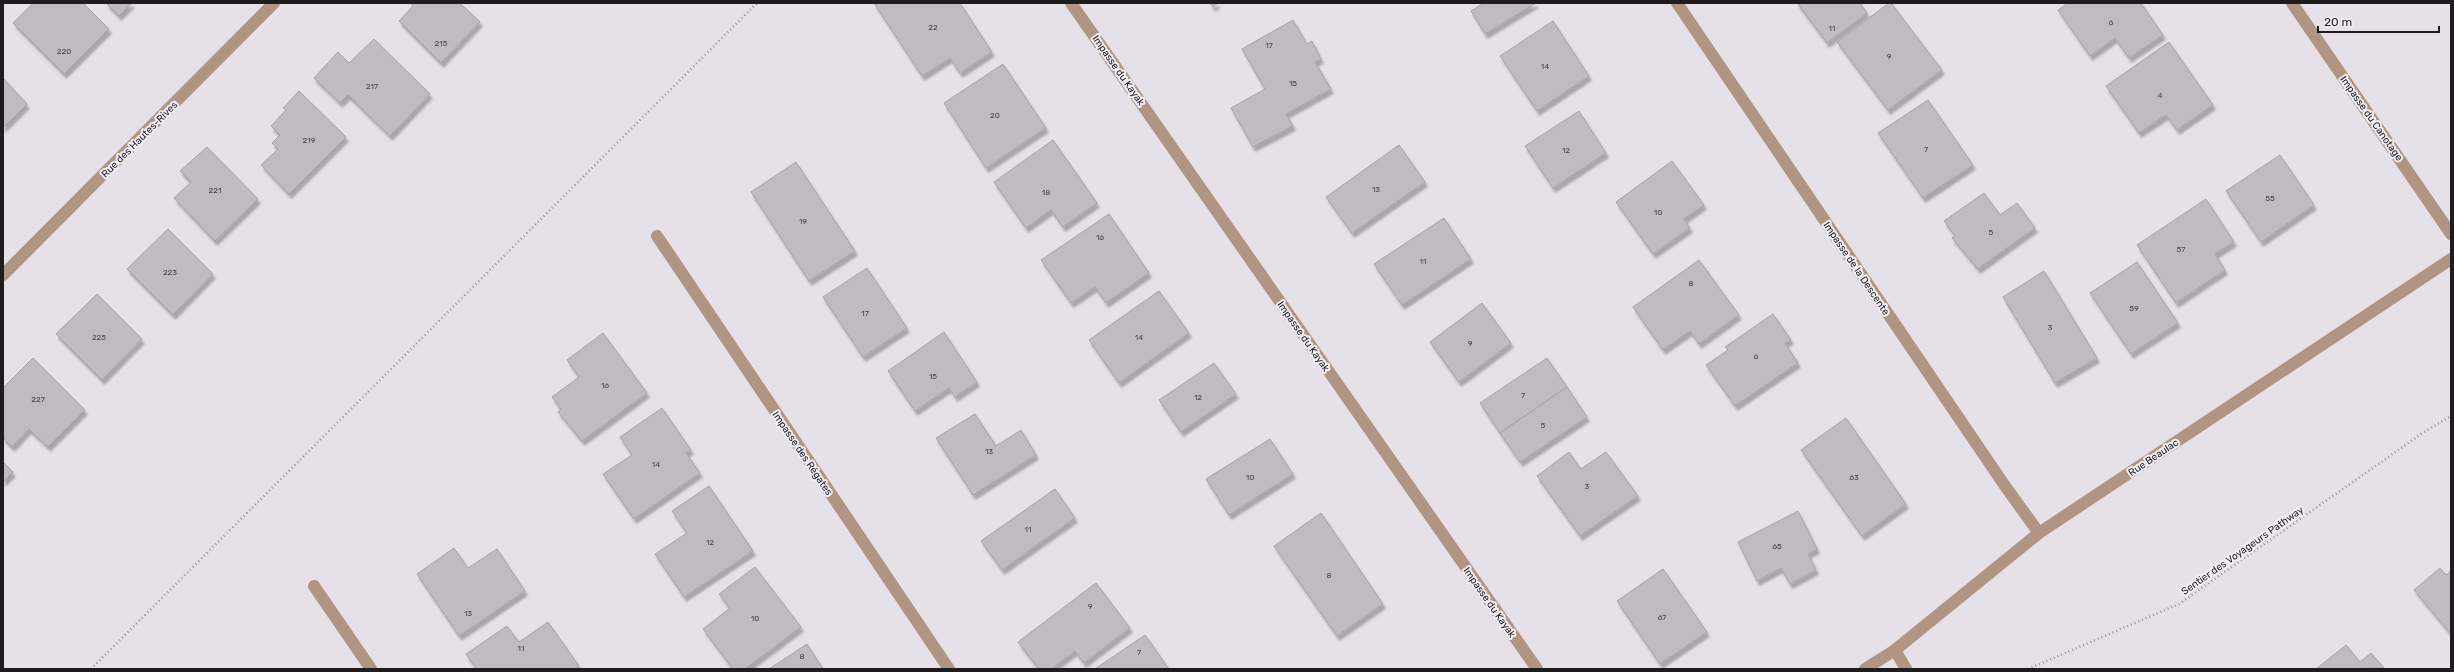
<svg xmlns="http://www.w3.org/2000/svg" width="2454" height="672" font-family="Rubik,sans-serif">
<defs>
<filter id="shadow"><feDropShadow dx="2.5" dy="4.5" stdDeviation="1" flood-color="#0004"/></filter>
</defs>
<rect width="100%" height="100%" fill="#e6e1e8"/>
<g fill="#c0bbc3" stroke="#a6a1a9" filter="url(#shadow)">
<path d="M33,3H83L109,29L64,74L13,23Z"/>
<path d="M106,3H132L119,16Z"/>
<path d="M410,3H460L480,22L441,63L399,21L413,6Z"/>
<path d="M874,3H960L992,52L960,73L950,58L922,76Z"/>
<path d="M1210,3H1218L1213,7Z"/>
<path d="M1484,3H1536L1485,34L1471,11Z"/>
<path d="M1797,3H1860L1867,13L1827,43Z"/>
<path d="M1889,3H1891L1942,70L1888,110L1837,42Z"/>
<path d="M2068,3H2141L2163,35L2129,58L2115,38L2090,56L2058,10Z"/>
<path d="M1293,20L1307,44L1312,41L1321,59L1315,62L1331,89L1286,114L1293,126L1253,147L1231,108L1265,89L1242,49Z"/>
<path d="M1553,21L1589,76L1537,111L1500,56Z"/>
<path d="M374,39L430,94L390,136L348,95L340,103L314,78L338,52L349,63Z"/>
<path d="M2169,42L2213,105L2177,130L2166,115L2139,133L2106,86Z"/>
<path d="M1003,64L1046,128L986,168L944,103Z"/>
<path d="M3,78L27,104L3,128Z"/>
<path d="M299,91L346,137L289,194L261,165L278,149L272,143L280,135L271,126L286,110L283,108Z"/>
<path d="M1928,100L1973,165L1923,198L1878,133Z"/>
<path d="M1579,111L1606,153L1553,188L1525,146Z"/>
<path d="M1053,140L1097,203L1063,227L1051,210L1026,228L994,182Z"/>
<path d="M1399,145L1425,182L1352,233L1326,197Z"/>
<path d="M207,147L258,199L215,241L174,198L191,182L180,171Z"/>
<path d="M2280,155L2314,205L2261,242L2226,191Z"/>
<path d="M1672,161L1704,205L1684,219L1690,228L1653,254L1616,202Z"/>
<path d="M796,162L855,251L809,281L751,192Z"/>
<path d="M1984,193L2000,215L2017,203L2035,228L1978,269L1952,238L1955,236L1944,221Z"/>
<path d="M2206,199L2234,242L2215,254L2225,270L2176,303L2137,245Z"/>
<path d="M1109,214L1149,273L1106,303L1095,287L1071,303L1041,260Z"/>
<path d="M1444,218L1471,259L1402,305L1374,264Z"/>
<path d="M168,229L213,274L173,315L127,269Z"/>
<path d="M1699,260L1739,315L1699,344L1690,331L1663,350L1633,307Z"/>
<path d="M2137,262L2178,323L2131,354L2090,293Z"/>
<path d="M867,268L907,328L863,357L823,297Z"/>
<path d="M2044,271L2097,358L2055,383L2003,297Z"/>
<path d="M1159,291L1189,333L1119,383L1089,340Z"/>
<path d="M97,294L142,339L102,380L56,334Z"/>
<path d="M1482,303L1511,343L1459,382L1430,342Z"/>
<path d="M1773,314L1791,340L1785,343L1798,363L1735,406L1706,365L1728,350L1725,347Z"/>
<path d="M944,332L977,382L955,397L949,388L915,411L888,371Z"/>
<path d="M603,333L647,393L582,441L558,412L561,409L552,397L579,377L567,360Z"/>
<path d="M33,358L85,410L48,447L29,429L12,447L3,438V388Z"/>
<path d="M1547,358L1567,387L1500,433L1480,403Z"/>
<path d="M1214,363L1236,394L1181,432L1159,400Z"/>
<path d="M1567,387L1587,417L1520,462L1500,433Z"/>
<path d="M662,408L691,450L686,453L700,473L634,519L603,474L632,455L620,437Z"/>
<path d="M975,414L996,446L1021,430L1036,455L973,495L936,438Z"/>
<path d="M1846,418L1906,504L1862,536L1801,450Z"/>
<path d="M1270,439L1293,474L1229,515L1206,479Z"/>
<path d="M1569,452L1581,469L1606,452L1638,496L1580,536L1537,476Z"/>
<path d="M3,462L13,472L3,482Z"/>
<path d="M709,486L753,551L684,597L655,554L687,533L672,511Z"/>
<path d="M1055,489L1075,518L1002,570L981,541Z"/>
<path d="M1798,511L1817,549L1808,554L1816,570L1790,584L1781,568L1757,581L1738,542Z"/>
<path d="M1321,513L1383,604L1337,636L1274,546Z"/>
<path d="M454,548L468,568L497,549L525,591L459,636L417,574Z"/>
<path d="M755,567L801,627L745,669H733L703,629L730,608L719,594Z"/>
<path d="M2440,568L2446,575L2451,571V634L2414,590Z"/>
<path d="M1663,569L1707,632L1660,664L1617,601Z"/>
<path d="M1096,583L1130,628L1084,663L1075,651L1051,669H1039L1018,642Z"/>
<path d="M548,622L579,666L575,669H477L466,654L507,626L519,642Z"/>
<path d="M1145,635L1169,669H1095Z"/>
<path d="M807,644L823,669H769Z"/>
<path d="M2346,645L2360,662L2371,653L2384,668L2316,669Z"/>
</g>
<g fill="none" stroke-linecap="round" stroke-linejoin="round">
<g stroke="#938f95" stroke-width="2.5" stroke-dasharray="1 3" stroke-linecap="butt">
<path d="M91,669L757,3"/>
<path d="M2028,669L2179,604L2424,432L2451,416"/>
</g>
<g stroke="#af9582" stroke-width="12">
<path d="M1071,3L1537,669"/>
<path d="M1677,3L2005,486L2039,533"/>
<path d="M2292,3L2451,234"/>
<path d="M657,236L949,669"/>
<path d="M3,275L274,3"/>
<path d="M314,586L371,669"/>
<path d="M1895,650L1906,669"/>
<path d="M1865,669L1895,650L2039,533L2451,259"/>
</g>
</g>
<g text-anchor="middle" stroke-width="4" stroke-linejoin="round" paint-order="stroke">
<g font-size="8" fill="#464448">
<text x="2111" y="25">6</text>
<text x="933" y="30">22</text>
<text x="1832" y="31">11</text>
<text x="441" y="46">215</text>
<text x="1269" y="48">17</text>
<text x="64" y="54">220</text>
<text x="1889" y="59">9</text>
<text x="1545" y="69">14</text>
<text x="1293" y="86">15</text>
<text x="372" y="89">217</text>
<text x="2160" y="98">4</text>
<text x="995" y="118">20</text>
<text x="309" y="143">219</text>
<text x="1926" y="152">7</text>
<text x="1566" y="153">12</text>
<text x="1376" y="192">13</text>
<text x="215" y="193">221</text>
<text x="1046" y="195">18</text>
<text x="2270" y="201">55</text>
<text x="1658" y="215">10</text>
<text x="803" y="224">19</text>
<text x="1991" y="235">5</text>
<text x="1100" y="240">16</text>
<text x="2181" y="252">57</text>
<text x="1423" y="264">11</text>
<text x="170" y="275">223</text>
<text x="1691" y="286">8</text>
<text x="2134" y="311">59</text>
<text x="865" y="316">17</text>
<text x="2050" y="330">3</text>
<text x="99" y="340">225</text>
<text x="1139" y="340">14</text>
<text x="1470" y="346">9</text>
<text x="1756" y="359">6</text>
<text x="933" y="379">15</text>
<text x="605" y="388">16</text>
<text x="1523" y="398">7</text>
<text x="1198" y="400">12</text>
<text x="38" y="402">227</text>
<text x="1543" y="428">5</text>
<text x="989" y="454">13</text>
<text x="656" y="467">14</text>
<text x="1250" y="480">10</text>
<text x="1854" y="480">63</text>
<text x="1587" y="489">3</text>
<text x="1028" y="532">11</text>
<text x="710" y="545">12</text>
<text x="1777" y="549">65</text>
<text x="1329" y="578">8</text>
<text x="1090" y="609">9</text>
<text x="468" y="616">13</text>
<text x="1662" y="620">67</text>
<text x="755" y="621">10</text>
<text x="521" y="651">11</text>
<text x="1139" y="655">7</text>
<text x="802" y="659">8</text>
</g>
<g font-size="10" fill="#1e1c1f" stroke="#f3eef6">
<text transform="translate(1119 70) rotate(55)" y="4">Impasse du Kayak</text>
<text transform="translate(2372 118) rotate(55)" y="4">Impasse du Canotage</text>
<text transform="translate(139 139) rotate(-45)" y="4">Rue des Hautes-Rives</text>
<text transform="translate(1857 268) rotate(56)" y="4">Impasse de la Descente</text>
<text transform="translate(1304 336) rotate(55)" y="4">Impasse du Kayak</text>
<text transform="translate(803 453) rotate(56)" y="4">Impasse des Régates</text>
<text transform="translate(2153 457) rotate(-34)" y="4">Rue Beaulac</text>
<text transform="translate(2242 550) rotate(-35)" y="4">Sentier des Voyageurs Pathway</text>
<text transform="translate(1490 602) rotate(55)" y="4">Impasse du Kayak</text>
</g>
</g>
<rect width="2454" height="672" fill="none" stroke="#1e1c1f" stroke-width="8"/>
<path d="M2318 26v6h121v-6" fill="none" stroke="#1e1c1f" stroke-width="2"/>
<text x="2324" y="26" font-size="12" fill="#1e1c1f" stroke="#f3eef6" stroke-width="3" paint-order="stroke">20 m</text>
</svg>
